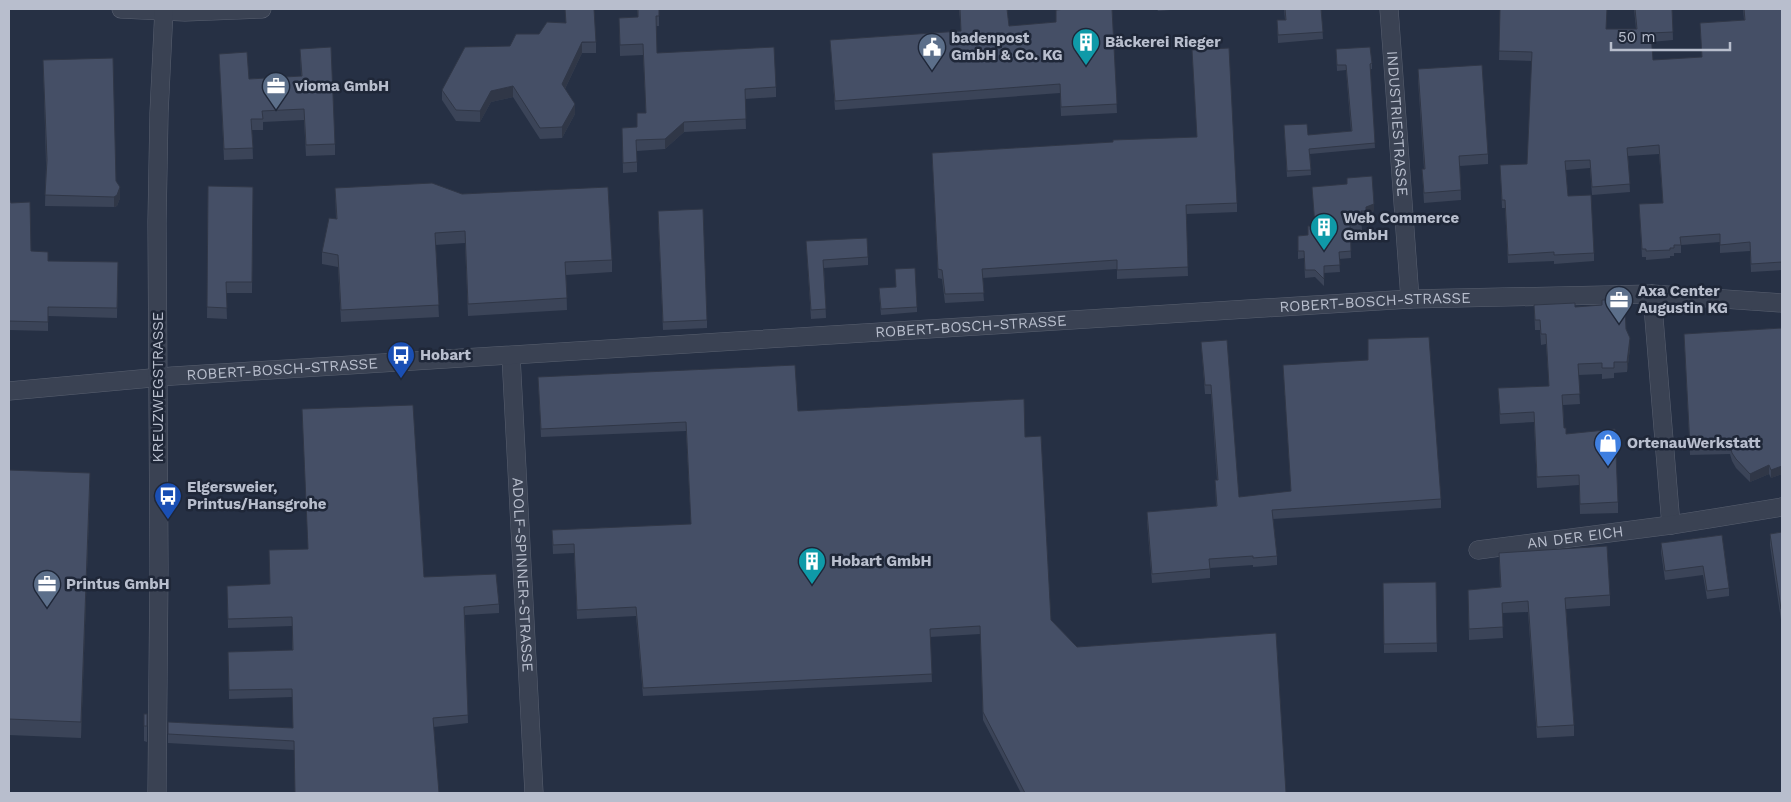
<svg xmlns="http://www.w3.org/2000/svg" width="1791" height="802" font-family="'Work Sans',sans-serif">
<rect width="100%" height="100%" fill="#263044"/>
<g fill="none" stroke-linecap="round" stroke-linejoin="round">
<g stroke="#596070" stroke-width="19">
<g id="minor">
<path d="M121,9L185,12L262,9"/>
<path id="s1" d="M1389,9L1410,299"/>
<path d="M1652,294L1671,525"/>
<path id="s2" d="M511,356L534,793"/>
<path id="s3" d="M9,391L173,376L1410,299L1652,294L1782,303"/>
<path id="s4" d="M1478,550L1671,525L1782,507"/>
<path d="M157,793L159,567L157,222L159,113L164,9"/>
</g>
</g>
<use href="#minor" stroke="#3a4253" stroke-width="18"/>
</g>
<g fill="#3b4458">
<path d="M637,9H659V26H656L657,53L776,87V97L745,99L746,129L684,132L665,149L637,151V172L623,173L622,128L637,127V113H646L643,55L620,56L619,18L638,17Z"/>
<path d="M959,9H1007L1009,26L1056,22V10L1065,9H1112L1117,113L1061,116L1060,93L835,110L830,40L961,31Z"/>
<path d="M1157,9H1171V10L1158,11Z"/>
<path d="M1284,9H1321L1323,39L1278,43L1277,20H1285Z"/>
<path d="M1500,9L1607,29H1636L1634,9H1672L1673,40L1651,42L1653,60L1702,57L1700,23L1744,20L1743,9H1782V270L1751,272L1750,251L1720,253V242L1681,245V253H1674V256H1670V258L1646,260V257H1642L1639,204L1663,203L1659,154L1628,156L1630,192L1592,195L1590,168L1566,170L1568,196L1594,253V261L1554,264V261L1508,263L1505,208H1502L1500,165L1527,164L1532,61L1499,60Z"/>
<path d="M596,42V53H582L565,89L575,114L562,138L540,139L513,97L491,102L480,122L456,121L442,100V90L510,46Z"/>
<path d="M300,49L335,144V155L306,156L304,120L263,122V130H252L253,159L224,160L219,54L249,79L301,76Z"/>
<path d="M1336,49L1372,63V69H1370L1375,148L1310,154L1311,175L1287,177L1284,125L1308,135L1351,131L1346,70L1337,71Z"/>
<path d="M1192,50L1237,203V212L1186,214L1188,276L1117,279V269L982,278L984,301L945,303L942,279L938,278L932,153L1197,137Z"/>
<path d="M43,60L116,181L120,198L117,206L114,207L45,206L46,164Z"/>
<path d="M1418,69L1488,154V164L1460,166L1461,200L1424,203L1422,169H1424L1418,80Z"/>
<path d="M1347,178L1374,211L1366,214V218H1361L1362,230L1350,232L1351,258L1339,259L1340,272L1324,273V286L1315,277L1305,278L1304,258L1298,259V236L1308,235L1315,226L1312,187L1347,184Z"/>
<path d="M208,186L253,187L252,293H226L227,319L207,318Z"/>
<path d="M335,188L612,260V272L566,275L567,310L468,316L465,243L435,245L439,317L341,322L338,267L322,264V252L336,219Z"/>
<path d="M9,198L31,251L48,261L118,262L117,318L48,316V331L9,330Z"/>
<path d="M658,219L707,320V328L663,330Z"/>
<path d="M806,241L868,257V265L824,268L826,318L811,319Z"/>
<path d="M879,293L917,307V312L881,315Z"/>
<path d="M1534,305L1575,307L1615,306L1626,329L1630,348L1627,372L1614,373V378L1602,379V374L1578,375L1580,404L1563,405L1564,428L1566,434L1618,502V513L1580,514L1579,485L1537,488L1534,422L1500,424L1498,388L1549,386L1546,344L1541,345L1540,330H1535Z"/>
<path d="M1782,328V474L1771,478L1769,474L1750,482L1736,468L1732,461L1730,454L1690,455L1684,334Z"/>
<path d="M1201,342L1239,497L1291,492L1283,365L1441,499V508L1273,519L1277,556V565L1253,567V565L1210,568V578L1152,583L1147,521V512L1216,506L1215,480H1217L1211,394H1205Z"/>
<path d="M538,377L798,411L1025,437L1051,620L1077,647L1286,793H1021L983,720L980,634L930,637L932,682L643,696L636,616L577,619L574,553L553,554L552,530L691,524L686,431L541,437Z"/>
<path d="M9,470L90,488L81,738L9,735Z"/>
<path d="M1782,532V619L1781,620L1770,545V534Z"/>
<path d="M1722,535L1729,588V596L1707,599L1703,575L1665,580L1661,552V543Z"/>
<path d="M1499,553L1610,595V606L1566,609L1574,725V736L1537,738L1528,612L1502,613L1503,638L1469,640L1468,590L1500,587Z"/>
<path d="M424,577L499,604V613L465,615L468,723L434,727L294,750L168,743V722L293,728L292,697L229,699L228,652L292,650V626L228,628L227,586L270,584Z"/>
<path d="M1436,582L1437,652L1384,653L1383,583Z"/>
<path d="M147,714V742L144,741V726Z"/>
</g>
<g fill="#303747">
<path d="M582,42V53L562,95V84Z"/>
<path d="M513,86V97L491,102L480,122V111L491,91Z"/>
<path d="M575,104V114L562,138V127Z"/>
<path d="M684,122V132L665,149V139Z"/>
<path d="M120,187V198L117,206L114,207V197Z"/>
<path d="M1374,204V211L1366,214V207Z"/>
<path d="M1630,338V348L1627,372V362Z"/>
<path d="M1769,465V474L1750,482V474Z"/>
<path d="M1782,466V474L1771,478V470Z"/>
<path d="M90,473V488L81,738V722Z"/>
</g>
<g fill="#454f66" stroke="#303747">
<path d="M565,9H594L596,42H582L562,84L575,104L562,127L540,128L513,86L491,91L480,111L456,110L442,90L465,47L510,46L516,34H539L547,22L566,23Z"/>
<path d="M638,9H659V16H656L657,53L774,47L776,87L745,89L746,119L684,122L665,139L636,140L637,162L623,163L622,128L637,127V113H646L643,44L620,45L619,18L638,17Z"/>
<path d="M960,9H1007L1009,26L1056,22V10L1066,9H1112L1117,104L1061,107L1060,84L835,101L830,40L961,31Z"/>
<path d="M1285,9H1321L1323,32L1278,35L1277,20H1286Z"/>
<path d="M1500,9H1607L1606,29H1637L1635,9H1672L1673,32L1651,33L1653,60L1702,57L1700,23L1745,20L1744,9H1782V262L1751,264L1750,242L1720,245V234L1680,237L1681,245H1674V248H1670V250L1646,251V249H1642L1639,204L1663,203L1659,145L1627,148L1630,184L1592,187L1590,160L1565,161L1568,196L1591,195L1594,253L1554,255V252L1508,255L1505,200H1502L1500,165L1527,164L1532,52L1499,51Z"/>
<path d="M331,47L335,144L306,145L304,109L262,111L263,119H251L253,148L224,149L219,54L247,52L249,79L302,76L300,49Z"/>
<path d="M1370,47L1372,63L1370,64L1375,143L1309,149L1311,170L1287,171L1284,125L1307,124L1308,135L1352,131L1346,65H1337L1336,49Z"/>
<path d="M1229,48L1237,203L1186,205L1188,267L1117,270V260L982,269L984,293L945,294L942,270L938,269L932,153L1113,142V140L1197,137L1192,50Z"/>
<path d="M113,58L116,181L120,187L117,195L114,197L45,195L47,160L43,60Z"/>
<path d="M1482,65L1488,154L1459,156L1461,190L1424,193L1422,169H1425L1418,69Z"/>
<path d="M1372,176L1374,204L1366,207V211H1361L1362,223L1350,224L1351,251L1339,252L1340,265L1324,266V279L1315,270H1305L1304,251H1298V236L1308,235V226H1315L1312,187L1347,184V178Z"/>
<path d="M432,183L462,194L608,187L612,260L565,262L567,298L468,304L465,231L435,233L439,305L341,310L338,255L322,252L329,218L337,219L335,188Z"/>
<path d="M208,186L253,187L252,282H226L227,308L207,307Z"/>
<path d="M9,198L11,203L30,202L31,251L48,252V261L118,262L117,308L48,307V322L9,321Z"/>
<path d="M703,209L707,320L663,322L658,211Z"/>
<path d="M867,238L868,257L823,260L826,309L811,310L806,241Z"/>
<path d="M915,268L917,307L881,309L879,288L896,287L895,269Z"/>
<path d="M1602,300H1614L1615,306H1625L1626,329L1630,338L1627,362H1614V368H1602V363L1578,364L1580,394L1562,395L1564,428H1566V434L1615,429L1618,502L1580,504L1579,475L1537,477L1534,412L1500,414L1498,388L1549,386L1546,334H1541L1540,320H1535L1534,305L1575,303V307L1602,305Z"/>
<path d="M1782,328V466L1771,470L1769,465L1750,474L1736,459L1732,453L1730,445L1690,447L1684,334Z"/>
<path d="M1429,337L1441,499L1272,510L1277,556L1253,558V556L1209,559L1210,569L1152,574L1147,512L1217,506L1215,480H1218L1211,385H1205L1201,342L1227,340L1239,497L1291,491L1283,365L1368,360V339Z"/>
<path d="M795,365L798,411L1024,399L1025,437L1041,436L1051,620L1077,647L1276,633L1286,793H1025L983,712L980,626L930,629L932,674L643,688L636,607L577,610L574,544L553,545L552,530L691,524L686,422L541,429L538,377Z"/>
<path d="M413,405L424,577L496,574L499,604L464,607L468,715L433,718L439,793H295L294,741L168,734V722L293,728L292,689L229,690L228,652L293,650L292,617L228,619L227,586L270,584L269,550L308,549L302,409Z"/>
<path d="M9,470L90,473L81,722L9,719Z"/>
<path d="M1782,532V608L1781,609L1770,534Z"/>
<path d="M1722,535L1729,588L1707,591L1703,566L1665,571L1661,543Z"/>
<path d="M1607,546L1610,595L1565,598L1574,725L1537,727L1528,601L1502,603L1503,627L1469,629L1468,590L1501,587L1499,553Z"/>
<path d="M1436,582L1437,643L1384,644L1383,583Z"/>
<rect x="144" y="714" width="3" height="12"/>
</g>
<defs>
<g id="building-pin" transform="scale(1.4375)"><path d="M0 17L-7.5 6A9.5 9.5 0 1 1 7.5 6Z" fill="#0f9aa8" stroke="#1f2738"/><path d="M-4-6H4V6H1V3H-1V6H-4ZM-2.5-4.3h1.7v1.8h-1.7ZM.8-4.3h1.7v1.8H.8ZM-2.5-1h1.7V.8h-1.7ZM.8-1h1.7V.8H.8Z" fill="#fff"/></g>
<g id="civic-pin" transform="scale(1.4375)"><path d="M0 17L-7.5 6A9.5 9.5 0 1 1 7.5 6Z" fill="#5c6f8a" stroke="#1f2738"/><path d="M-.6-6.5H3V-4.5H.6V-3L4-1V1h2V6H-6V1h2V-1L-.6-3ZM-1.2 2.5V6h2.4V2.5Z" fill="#fff"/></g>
<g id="office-pin" transform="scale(1.4375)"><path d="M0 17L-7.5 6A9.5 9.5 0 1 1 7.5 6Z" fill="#5c6f8a" stroke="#1f2738"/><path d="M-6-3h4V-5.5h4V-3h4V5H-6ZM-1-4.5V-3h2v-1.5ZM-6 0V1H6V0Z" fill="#fff"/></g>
<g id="bus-pin" transform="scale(1.4375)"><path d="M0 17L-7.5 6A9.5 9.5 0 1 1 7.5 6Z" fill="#1a4fb4" stroke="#1f2738"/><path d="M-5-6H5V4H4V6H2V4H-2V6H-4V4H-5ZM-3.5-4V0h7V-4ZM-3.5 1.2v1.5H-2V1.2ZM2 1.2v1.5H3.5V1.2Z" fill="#fff"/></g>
<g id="shop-pin" transform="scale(1.4375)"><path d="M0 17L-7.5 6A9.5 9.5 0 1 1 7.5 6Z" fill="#3f7fe0" stroke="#1f2738"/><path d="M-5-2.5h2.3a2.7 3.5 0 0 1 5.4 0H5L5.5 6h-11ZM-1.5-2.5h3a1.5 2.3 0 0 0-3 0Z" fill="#fff"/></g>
</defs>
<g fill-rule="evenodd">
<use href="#building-pin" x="1086" y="42"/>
<use href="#civic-pin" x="932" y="47"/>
<use href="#office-pin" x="276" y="86"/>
<use href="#building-pin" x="1324" y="227"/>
<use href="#office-pin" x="1619" y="300"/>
<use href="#bus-pin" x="401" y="355"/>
<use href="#shop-pin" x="1608" y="443"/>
<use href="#bus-pin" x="168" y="496"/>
<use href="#building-pin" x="812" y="561"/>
<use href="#office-pin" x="47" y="584"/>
</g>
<g text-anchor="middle" stroke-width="5" stroke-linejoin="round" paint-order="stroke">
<g font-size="15" font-weight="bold" fill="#b8becd" stroke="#1f2738" text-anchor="start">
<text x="951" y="43">badenpost<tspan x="951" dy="17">GmbH &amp; Co. KG</tspan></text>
<text x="1105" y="47">Bäckerei Rieger</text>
<text x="295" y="91">vioma GmbH</text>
<text x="1343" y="223">Web Commerce<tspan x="1343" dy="17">GmbH</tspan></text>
<text x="1638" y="296">Axa Center<tspan x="1638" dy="17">Augustin KG</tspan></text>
<text x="420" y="360">Hobart</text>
<text x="1627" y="448">OrtenauWerkstatt</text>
<text x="187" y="492">Elgersweier,<tspan x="187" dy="17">Printus/Hansgrohe</tspan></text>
<text x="831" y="566">Hobart GmbH</text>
<text x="66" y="589">Printus GmbH</text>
</g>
<g font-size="15" fill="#b8becd" stroke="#1f2738">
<text dy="5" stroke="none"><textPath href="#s1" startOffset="115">INDUSTRIESTRASSE</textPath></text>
<text dy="5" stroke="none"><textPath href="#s3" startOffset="1369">ROBERT-BOSCH-STRASSE</textPath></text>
<text dy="5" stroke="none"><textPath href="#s3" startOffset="964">ROBERT-BOSCH-STRASSE</textPath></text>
<text dy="5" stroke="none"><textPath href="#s3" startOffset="274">ROBERT-BOSCH-STRASSE</textPath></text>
<text transform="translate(158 387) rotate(-90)" y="5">KREUZWEGSTRASSE</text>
<text dy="5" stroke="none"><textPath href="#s4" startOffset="98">AN DER EICH</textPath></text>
<text dy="5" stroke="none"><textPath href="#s2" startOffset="219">ADOLF-SPINNER-STRASSE</textPath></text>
</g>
</g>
<rect width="1791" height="802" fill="none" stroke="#b8becd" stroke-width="20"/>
<path d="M1611 42v8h119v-8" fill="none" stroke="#b8becd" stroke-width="2.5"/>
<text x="1618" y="42" font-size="15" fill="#b8becd" stroke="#1f2738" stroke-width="4" paint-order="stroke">50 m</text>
</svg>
